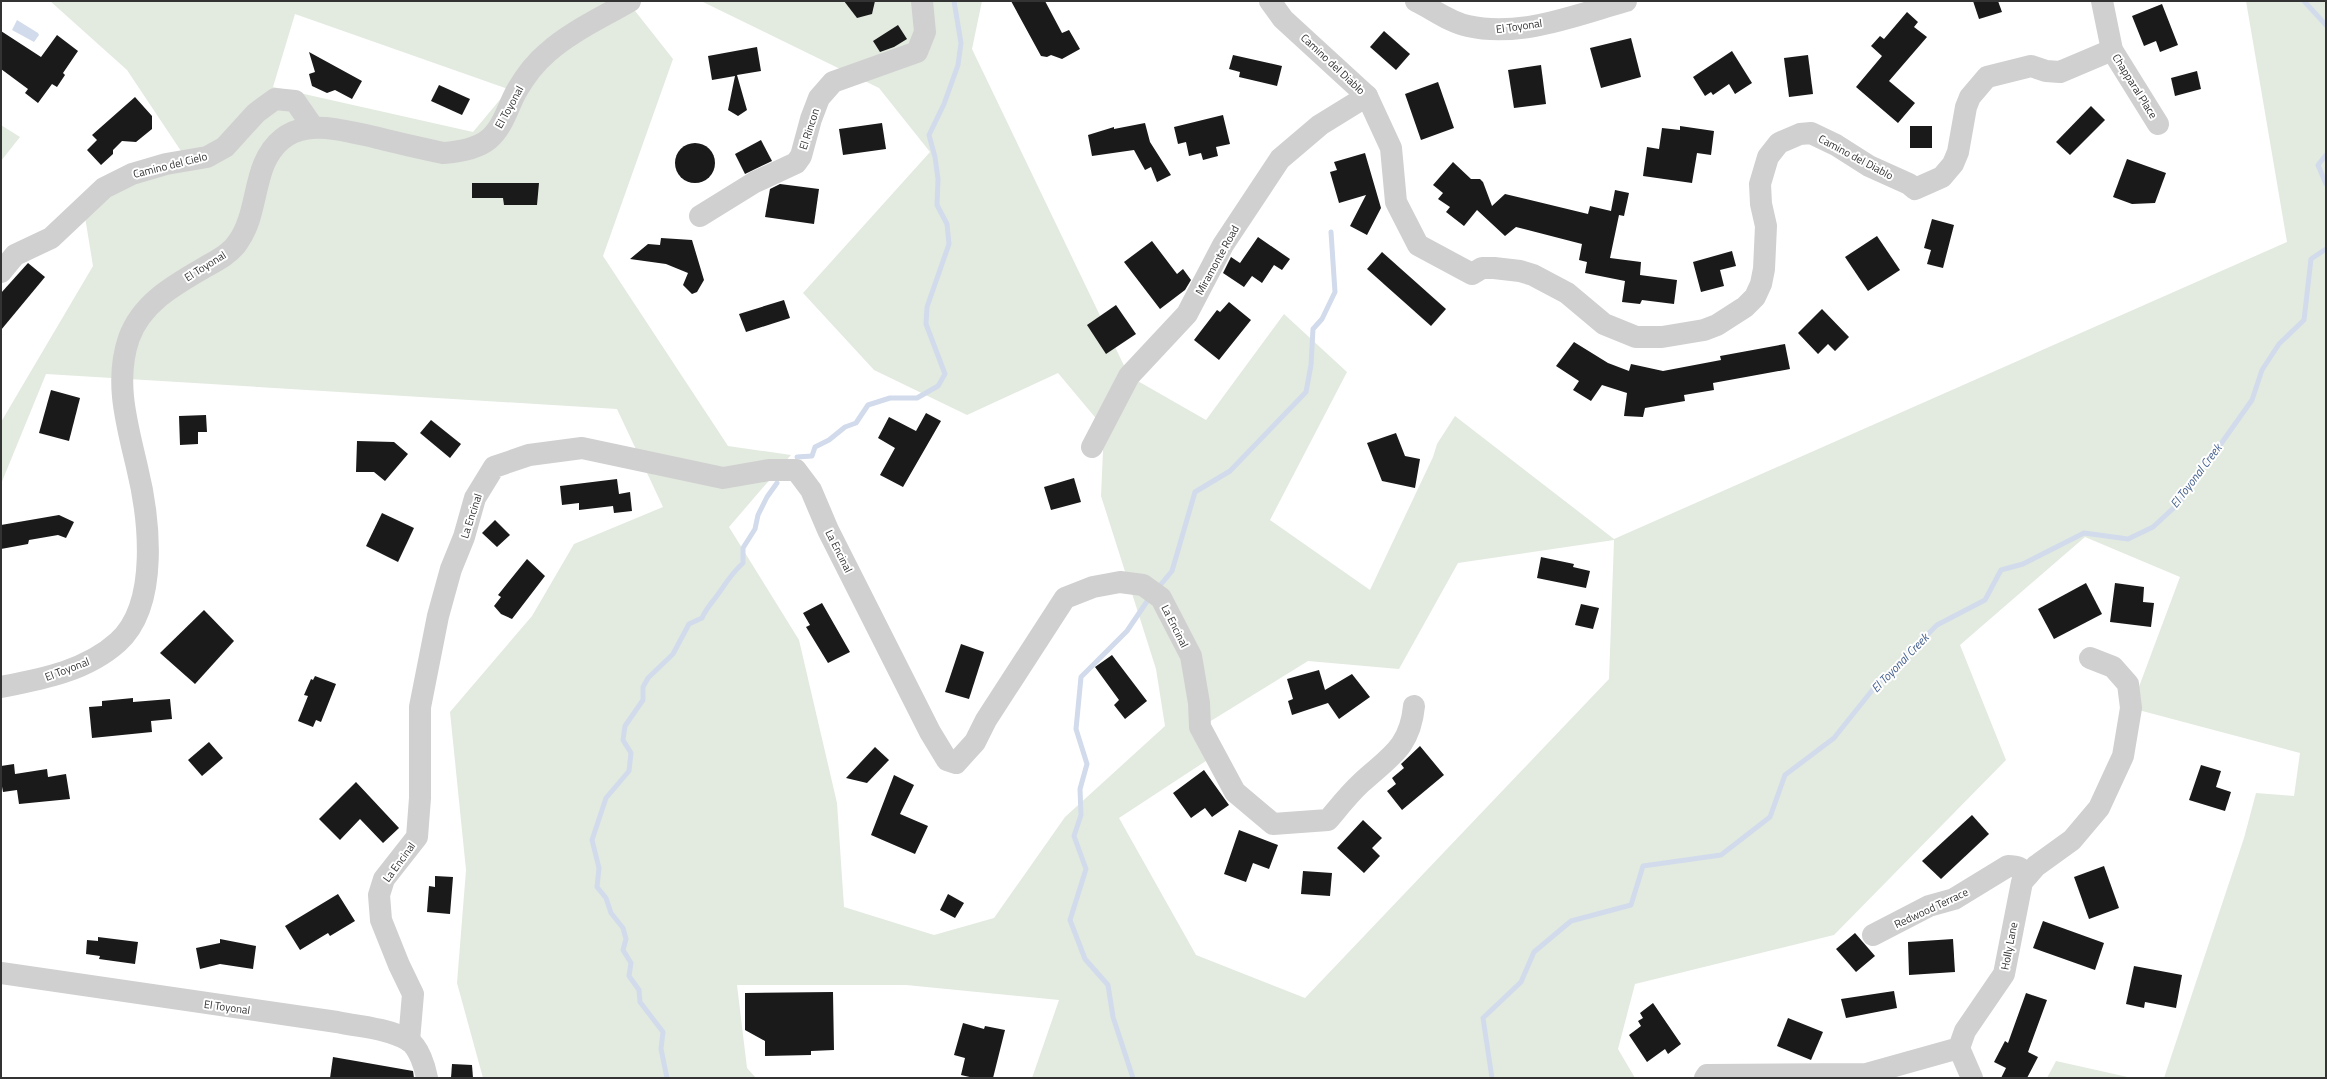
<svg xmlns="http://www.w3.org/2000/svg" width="2327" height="1079" font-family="'Titillium Web',sans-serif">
<rect width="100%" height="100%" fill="#fff"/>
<g fill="#e3ebe0" fill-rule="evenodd">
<path d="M50,1L628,2L673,59L603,256L728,446L791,455L729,527L799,640L837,803L844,907L934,935L994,918L1065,817L1165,726L1156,669L1101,496L1104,428L1058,373L967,415L874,370L803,293L930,152L879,88L701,1H982L972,49L1129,376L1206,420L1284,314L1347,372L1270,520L1370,590L1433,457L1437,444L1455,416L1614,539L2287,242L2246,1H2326V1078H2164L2244,838L2256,793L2294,796L2300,753L2131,708L2180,577L2085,537L1960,645L2006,760L1834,935L1635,984L1618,1049L1635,1078H1032L1059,1000L906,985H737L747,1068L756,1078H483L457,983L466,870L450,712L532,616L574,544L663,507L617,409L46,374L1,484V422L93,266L85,217L127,173L187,160L127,70ZM295,14L508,89V90L473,132L273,87ZM1614,540L1609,679L1305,998L1196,955L1119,818L1215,755L1201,727L1308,661L1399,669L1458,563Z"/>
<path d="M1,125L20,137L1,161Z"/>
<path d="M2056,1061L2132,1078H2047Z"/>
</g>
<path fill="#d2dbeb" d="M17,20L38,33L39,35L34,42L12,30Z"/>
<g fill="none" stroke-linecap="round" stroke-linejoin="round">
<g stroke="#d2dbeb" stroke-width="5">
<path d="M2304,1L2326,25"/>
<path d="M2326,155L2318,165L2326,184"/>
<path d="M797,457L812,456L815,447L829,440L845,427L856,423L868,405L890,398H917L938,386L945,374L926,324L927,307L949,244L947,224L937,205L938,179L935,157L929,135L944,104L958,65L961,43L954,1"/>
<path d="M1157,589L1172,571L1195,492L1230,471L1306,392L1311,365L1313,329L1322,319L1335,292L1331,232"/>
<path d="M667,1078L661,1049L663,1032L640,1002L639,990L629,976L631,963L623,950L626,939L623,928L611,913L606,898L597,887L599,868L592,840L606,798L629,771L631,753L623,740L625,726L643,700V687L648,678L673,654L689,624L702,618C706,609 710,605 716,597C726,584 729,576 743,563V548L755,529L758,515L767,497L777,483"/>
<path d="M1133,1078L1113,1017L1108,985L1085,959L1070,920L1086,869L1074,836L1081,815L1080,789L1087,764L1076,729L1081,677L1127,631L1150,597"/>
<path d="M1492,1078L1483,1018L1521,982L1534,952L1571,921L1631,905L1643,866L1721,855L1770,817L1785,775L1834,738L1874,688L1937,625L1985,600L2001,570L2023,564L2084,533L2128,539L2153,527L2179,503L2252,400L2262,370L2279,344L2304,320L2311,259L2326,249"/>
</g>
</g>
<g fill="#1a1a1a">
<path d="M844,1H875L872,14L857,18Z"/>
<path d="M1011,1H1045L1062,33L1069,30L1080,49L1062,59L1051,55L1047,57L1041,56Z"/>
<path d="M1973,1H1998L2002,12L1979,19Z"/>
<path d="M2162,4L2178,45L2160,52L2156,41L2144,46L2132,16Z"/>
<path d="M1907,12L1918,22L1914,27L1927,37L1889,81L1915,103L1898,123L1856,87L1882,56L1871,46L1880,36L1884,39Z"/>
<path d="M898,25L907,39L894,47L880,52L873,41Z"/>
<path d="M1,31L41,57L57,35L78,51L63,73L65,75L57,87L52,84L38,103L25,93L28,89L1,69Z"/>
<path d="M1384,31L1410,54L1396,70L1370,47Z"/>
<path d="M1631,38L1641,77L1601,88L1590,48Z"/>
<path d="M757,47L761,71L737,75L747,110L738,116L728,110L735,76L712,80L708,56Z"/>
<path d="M1732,51L1752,83L1735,94L1729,84L1713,95L1711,92L1705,96L1693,77Z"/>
<path d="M309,52L362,81L352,99L335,90L327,93L312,86L309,74L315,72Z"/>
<path d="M1233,55L1282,66L1277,86L1239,77L1240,72L1229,69Z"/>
<path d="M1808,55L1813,94L1789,97L1784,58Z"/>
<path d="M1541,65L1546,104L1514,108L1508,70Z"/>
<path d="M2197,71L2201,89L2175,96L2171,78Z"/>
<path d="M1438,82L1454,128L1421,140L1405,94Z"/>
<path d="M439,85L470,99L462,115L431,101Z"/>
<path d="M135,97L152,116V129L136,142L122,141L113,150V154L101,165L87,150L97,140L92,135Z"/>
<path d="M2091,106L2105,120L2070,155L2056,142Z"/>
<path d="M1223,115L1230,144L1216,147L1218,156L1203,160L1201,153L1189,156L1186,142L1178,144L1174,127Z"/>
<path d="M882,123L886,149L843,155L839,129Z"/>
<path d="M1145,123L1150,142L1171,175L1157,182L1151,167L1145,170L1134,150L1092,156L1088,135L1114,127V129Z"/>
<path d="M1680,126L1714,131L1711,155L1697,153L1692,183L1643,176L1647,147L1659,149L1662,128L1680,130Z"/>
<rect x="1910" y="126" width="22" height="22"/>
<path d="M761,140L772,161L745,174L735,154Z"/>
<circle cx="695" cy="163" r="20"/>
<path d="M1365,153L1381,208L1367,235L1350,226L1366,195L1339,203L1330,172L1337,170L1334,162Z"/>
<path d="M2127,159L2166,173L2155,203L2132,204L2113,197Z"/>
<path d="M1453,162L1471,179H1480L1483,182L1492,206L1505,194L1588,214L1590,206L1611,211L1615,190L1629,193L1624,216L1619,215L1610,258L1641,262L1640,275L1677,280L1674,304L1642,300L1640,304L1622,302L1625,281L1585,273L1587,262L1579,260L1582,244L1516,227L1505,236L1477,210L1464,226L1446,212L1450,207L1438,199L1443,193L1433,185Z"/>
<path d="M472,183H539L537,205H504L503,198H472Z"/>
<path d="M780,184L819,189L814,224L765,217L770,189Z"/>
<path d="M1932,219L1954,225L1943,268L1927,264L1931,250L1924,248Z"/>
<path d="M1877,236L1900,270L1868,291L1845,257Z"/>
<path d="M1258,237L1290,259L1282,270L1274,265L1262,283L1252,276L1244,287L1223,273L1231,257L1240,263Z"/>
<path d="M661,238L692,240L704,280L697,292L692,294L683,285L688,273L666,264L630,259L648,244L660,245Z"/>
<path d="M1152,241L1177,274L1183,269L1191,280L1185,290L1160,309L1124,262Z"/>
<path d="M1732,251L1736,266L1720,270L1724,286L1701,292L1693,262Z"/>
<path d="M1382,252L1446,309L1431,326L1367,269Z"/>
<path d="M28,263L45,277L1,330V293Z"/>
<path d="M784,300L790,318L746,332L739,314Z"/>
<path d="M1229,302L1251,320L1219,360L1194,340L1217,310L1220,312Z"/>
<path d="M1116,305L1136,334L1106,354L1087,325Z"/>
<path d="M1822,309L1849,337L1835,351L1828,344L1818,354L1798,333Z"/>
<path d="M1574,342L1608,363L1629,371L1631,364L1663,371L1721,360L1720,356L1785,344L1790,369L1713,383L1714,390L1684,395L1685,401L1645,408L1643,417L1624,416L1627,393L1602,385L1591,401L1573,390L1579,381L1556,366Z"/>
<path d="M51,390L80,398L69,441L39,433Z"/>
<path d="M926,413L941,421L903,487L880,475L895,448L878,438L889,417L916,431Z"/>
<path d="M206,415L207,432H198V444L180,445L179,416Z"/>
<path d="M431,420L461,444L450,458L420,433Z"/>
<path d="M1396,433L1405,456L1420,459L1415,488L1382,481L1367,443Z"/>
<path d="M357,441L394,442L408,454L385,481L374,472H356Z"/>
<path d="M1074,478L1081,502L1051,510L1044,487Z"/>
<path d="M617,479L619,494L630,492L632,511L614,513L613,506L579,510V503L562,505L560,486Z"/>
<path d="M382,513L414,528L398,562L366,546Z"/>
<path d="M59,515L74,522L66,538L58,535L29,540L28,544L1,549V525Z"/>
<path d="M495,520L510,535L497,547L482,533Z"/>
<path d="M1541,557L1574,564L1573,567L1590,571L1586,588L1537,578Z"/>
<path d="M527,559L545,576L512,619L501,614L494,606L501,597L498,595Z"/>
<path d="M2086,583L2102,614L2054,639L2038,609Z"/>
<path d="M2115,583L2144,587L2143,602L2154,603L2151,627L2110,622Z"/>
<path d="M822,603L850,652L828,663L806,627L810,625L803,613Z"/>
<path d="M1581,604L1599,608L1593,629L1575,625Z"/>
<path d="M204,610L234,641L195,684L160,653Z"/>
<path d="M961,644L984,652L969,699L945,692Z"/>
<path d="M1112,655L1147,701L1125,719L1114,705L1119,700L1095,667Z"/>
<path d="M1319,670L1325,690L1352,674L1370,697L1339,719L1328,703L1292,715L1288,701L1293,699L1287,679Z"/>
<path d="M315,676L336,684L321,722L316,720L313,727L298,721L308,696L304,695L311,679L313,680Z"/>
<path d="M133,698V702L170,699L172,719L151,721L152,732L92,738L89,707L102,706V701Z"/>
<path d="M209,742L223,758L202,776L188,760Z"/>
<path d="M1420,746L1444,775L1402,810L1387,791L1396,784L1392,778L1404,768L1401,764Z"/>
<path d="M875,747L889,760L867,783L846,778Z"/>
<path d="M14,764L15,774L47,769L48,777L66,774L70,799L19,804L17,790L3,792L1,781V766Z"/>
<path d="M2201,765L2221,771L2216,787L2231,792L2225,811L2189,800Z"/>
<path d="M1204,770L1229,805L1212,817L1205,808L1191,818L1173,793Z"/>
<path d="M894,775L914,785L900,814L928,826L915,854L871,835Z"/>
<path d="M356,782L399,828L383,843L360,819L340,840L319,819Z"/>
<path d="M1972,815L1989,834L1941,879L1922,861Z"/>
<path d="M1363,820L1382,838L1372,848L1380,856L1364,873L1337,848Z"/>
<path d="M1239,830L1278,845L1269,869L1253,863L1246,882L1224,874Z"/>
<path d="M2104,866L2119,908L2089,919L2074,877Z"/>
<path d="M1303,871L1332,873L1330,896L1301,894Z"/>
<path d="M435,876L453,877L450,914L427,912L429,886L435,887Z"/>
<path d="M338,894L355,921L330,936L328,933L300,950L285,926Z"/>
<path d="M948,894L964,903L955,918L940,910Z"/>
<path d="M2043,921L2104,943L2095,970L2033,948Z"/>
<path d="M1855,933L1875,956L1856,972L1836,949Z"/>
<path d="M98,937L138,942L135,964L99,959L100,956L86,954L87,940L98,941Z"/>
<path d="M220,939L256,946L253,969L220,964L200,969L196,948L220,943Z"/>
<path d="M1953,939L1955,972L1909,975L1908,942Z"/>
<path d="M2134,966L2182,975L2176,1008L2145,1002L2144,1008L2126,1004Z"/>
<path d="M1894,991L1897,1008L1846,1018L1841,999Z"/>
<path d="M833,992L834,1050L811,1051V1055L765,1056V1041L745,1030V993Z"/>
<path d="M2026,993L2047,1000L2028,1052L2038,1057L2027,1078H2001L2006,1068L1994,1062L2005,1041L2008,1043Z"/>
<path d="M1653,1003L1681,1044L1668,1054L1665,1049L1647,1062L1629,1035L1641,1026L1638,1021L1643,1018L1640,1013Z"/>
<path d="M1788,1018L1823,1032L1811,1060L1777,1046Z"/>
<path d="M963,1023L984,1029L985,1026L1005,1030L993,1078H974L961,1075L965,1058L954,1055Z"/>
<path d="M333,1057L413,1071L414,1078H330Z"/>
<path d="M452,1064L472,1065L473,1078H451Z"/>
</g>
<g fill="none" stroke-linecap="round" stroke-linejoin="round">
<g stroke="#d0d0d0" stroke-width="22">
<path d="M1270,1L1283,19L1367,96L1391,148L1396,202L1418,245L1472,274L1482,268H1494L1520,271L1533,275L1567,293L1604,324L1636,337H1662L1704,330L1717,325L1745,307L1755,297L1761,284L1764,269L1766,226L1761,204L1760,184L1768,157L1779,143L1800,134L1811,133L1836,145L1869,166L1909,184L1915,189L1942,177L1953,164L1958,152L1966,107L1970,97L1987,77L2031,66L2046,71L2060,72L2112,50"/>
<path d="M1416,1C1433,9 1449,22 1468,26C1520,38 1576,15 1626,1"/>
<path d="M2102,1L2112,50L2158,124"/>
<path d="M700,216L755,182L796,163L801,156L811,119L819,98L833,82L917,52L925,32L922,1"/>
<path d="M1,272L15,255L51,238L104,188L132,174L166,164L207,157L225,147L256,113L275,99L295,101L313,127"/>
<path d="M1092,447L1129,376L1187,314L1223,245L1280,159L1320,125L1367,96"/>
<path d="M1,687C42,679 86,671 118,642C160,604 149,516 137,467C127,424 114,381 129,338C142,302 176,284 207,266C218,260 231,253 238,242C254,220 254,188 264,164C286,113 332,128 374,137C397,143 420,148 443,153C458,152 477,149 489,139C503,127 508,107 516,92C524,78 535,63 547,53C570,32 603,17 630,1"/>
<path d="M1873,935L1929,906L1954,899L2008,866C2017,866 2022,868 2028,875"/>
<path d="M1,973L337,1022C359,1027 388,1028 408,1040C419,1047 425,1067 427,1078"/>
<path d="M409,1041L413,994L399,965L381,920L379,895L384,879L417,837L420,798V707L438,616L451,569L464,537L475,498L494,467L529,455L582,448L723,478L769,470H796L811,490L828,530L930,732L947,760L956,763L975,742L986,720L1065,598L1093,587L1120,582L1143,585L1161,598L1191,656L1199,703L1200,727L1235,792L1273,824L1328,820C1339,807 1349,794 1361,783C1389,757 1410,748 1414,706"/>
<path d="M1959,1048L1972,1078"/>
<path d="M1705,1078L1707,1075L1866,1074L1959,1048L1965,1031L2004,974L2022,882L2036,866L2072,840L2099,808L2123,756L2131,708L2128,684L2113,667L2090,658"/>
</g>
</g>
<g text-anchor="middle" stroke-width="4" stroke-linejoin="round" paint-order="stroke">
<g font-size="11" fill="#333" stroke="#fff">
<text transform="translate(1519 26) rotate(-8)" y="4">El Toyonal</text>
<text transform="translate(1333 64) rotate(43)" y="4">Camino del Diablo</text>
<text transform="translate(2135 86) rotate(58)" y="4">Chapparal Place</text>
<text transform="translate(509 107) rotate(-61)" y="4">El Toyonal</text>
<text transform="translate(809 129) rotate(-72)" y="4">El Rincon</text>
<text transform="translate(1856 157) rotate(28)" y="4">Camino del Diablo</text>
<text transform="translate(170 165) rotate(-14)" y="4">Camino del Cielo</text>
<text transform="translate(1217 260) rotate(-61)" y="4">Miramonte Road</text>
<text transform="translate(205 266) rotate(-32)" y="4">El Toyonal</text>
<text transform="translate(471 516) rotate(-72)" y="4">La Encinal</text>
<text transform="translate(839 551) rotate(63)" y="4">La Encinal</text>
<text transform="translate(1175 626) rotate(63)" y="4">La Encinal</text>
<text transform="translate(67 669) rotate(-21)" y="4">El Toyonal</text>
<text transform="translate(399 862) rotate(-54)" y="4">La Encinal</text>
<text transform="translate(1931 908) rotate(-25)" y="4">Redwood Terrace</text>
<text transform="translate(2009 946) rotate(-79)" y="4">Holly Lane</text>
<text transform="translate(227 1007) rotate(8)" y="4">El Toyonal</text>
</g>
<g font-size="12" font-style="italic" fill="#47628f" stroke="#fff">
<text transform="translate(2196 476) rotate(-53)" y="4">El Toyonal Creek</text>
<text transform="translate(1900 663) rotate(-46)" y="4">El Toyonal Creek</text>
</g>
</g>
<rect width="2327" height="1079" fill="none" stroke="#333333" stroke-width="4"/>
</svg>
